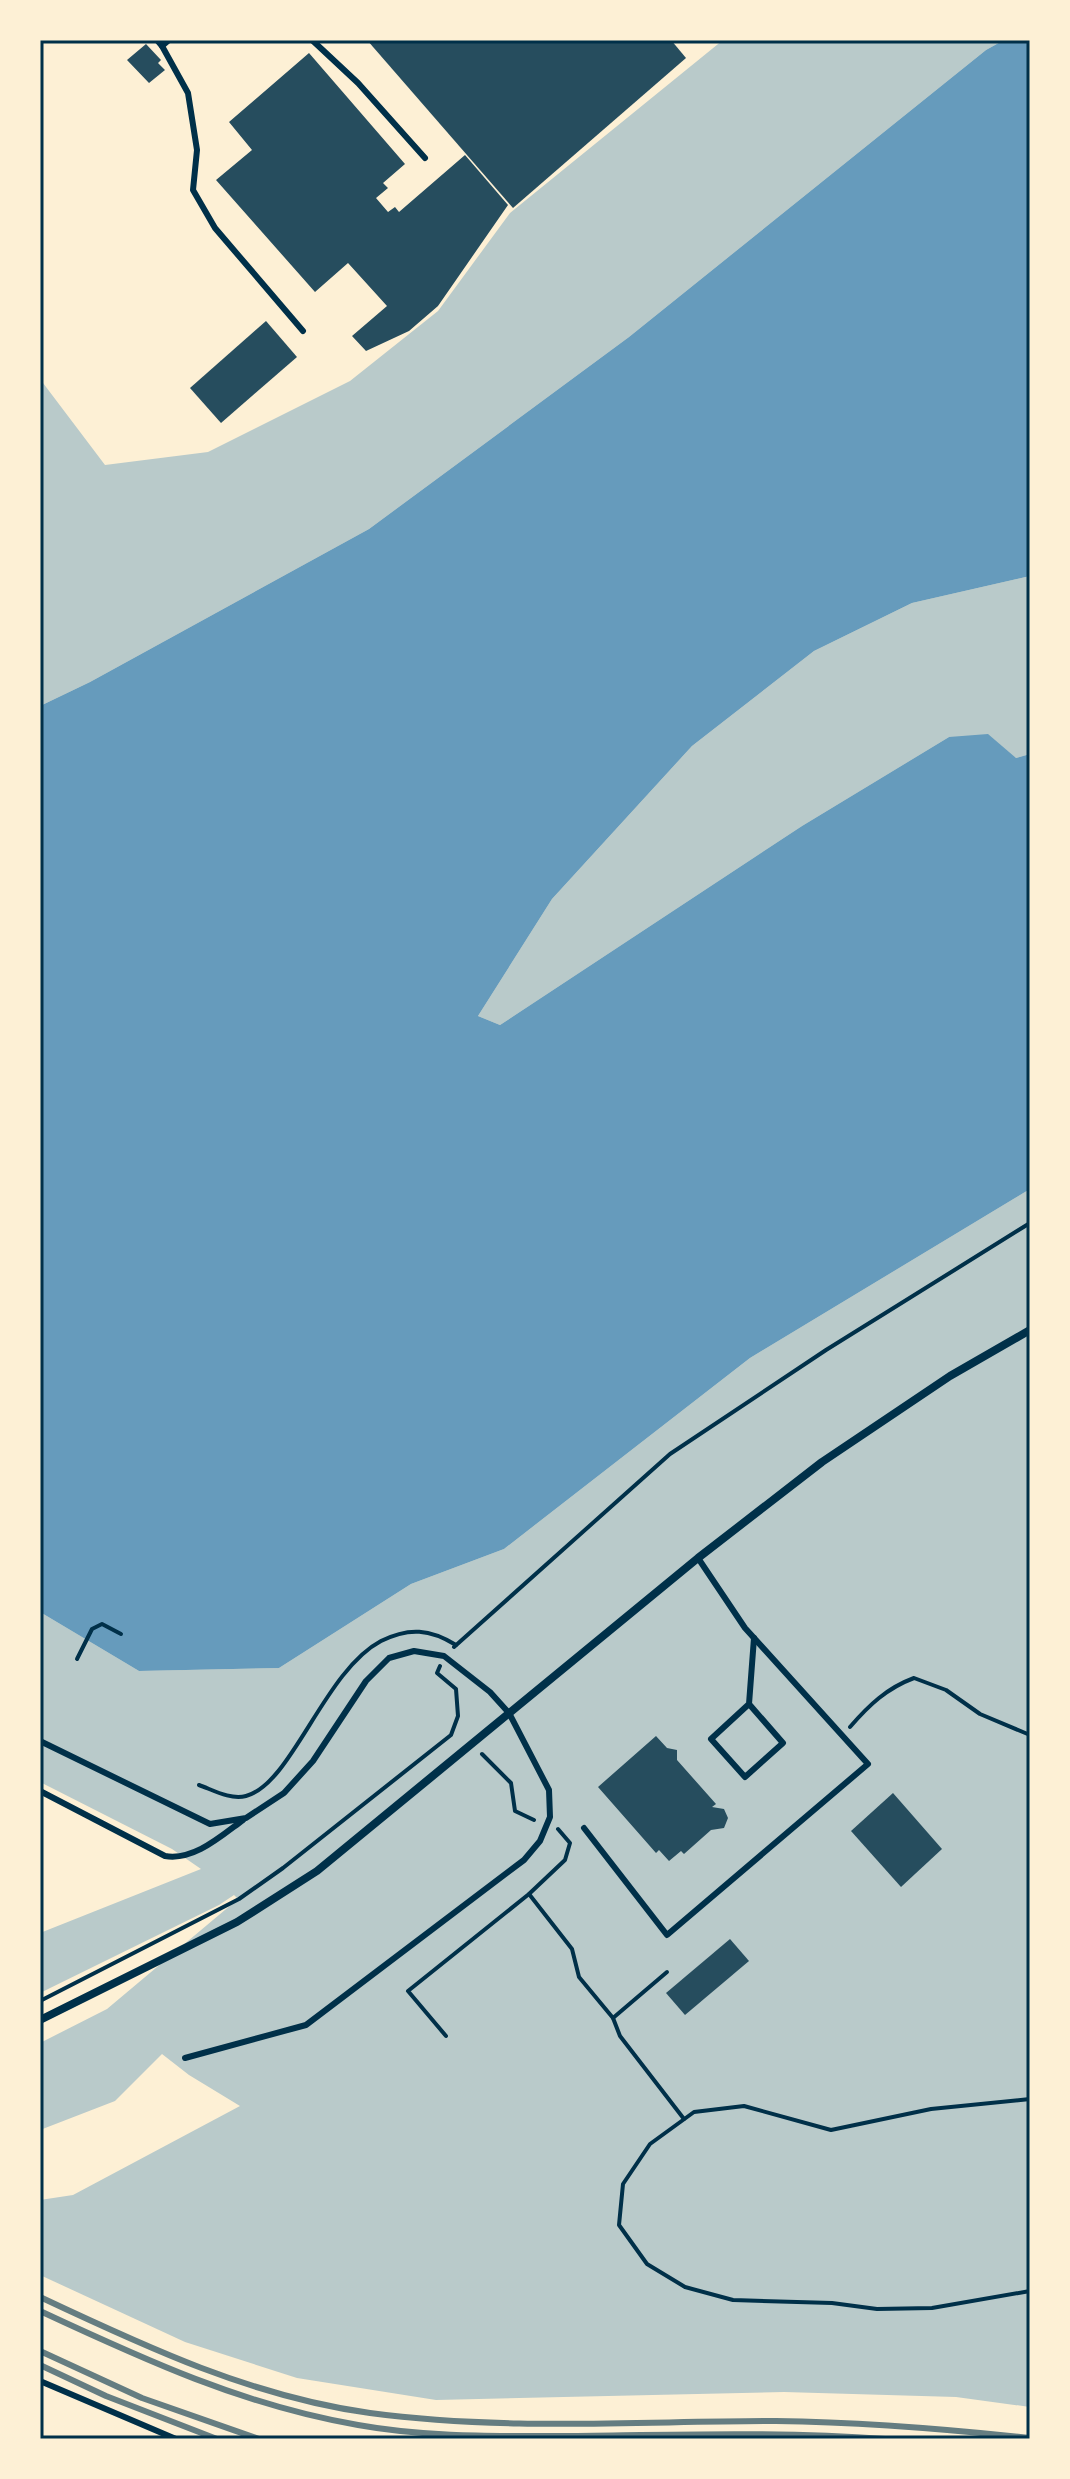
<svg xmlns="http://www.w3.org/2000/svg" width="1070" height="2479" font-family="'Alegreya Sans',sans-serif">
<rect width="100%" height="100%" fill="#fdf0d5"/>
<g fill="#b9caca">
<path d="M723,40H1004L986,50L629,337L369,529L90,682L40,706V379L105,465L208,452L350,381L438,311L510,213Z"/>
<path d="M1030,576V754L1016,758L949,737L802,826L500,1025L478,1016L552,899L692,746L814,651L912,603Z"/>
<path d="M1030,1189V2407L956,2397L784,2392L436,2400L297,2378L185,2342L40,2275V2200L73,2195L240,2106L189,2075L162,2054L115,2101L40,2130V2043L107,2009L238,1899L234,1895L219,1905L40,1993V1933L201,1869L172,1849L40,1782V1612L139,1671L279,1668L411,1584L504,1549L750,1358Z"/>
</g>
<path fill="#669bbc" d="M1004,40H1030V576L912,603L814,651L692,746L552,899L478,1016L500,1025L802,826L949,737L988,734L1016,758L1030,754V1189L750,1358L504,1549L411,1584L279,1668L139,1671L40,1612V706L90,682L369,529L629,337L986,50Z"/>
<g fill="#264d5e">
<path d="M367,40H671L686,58L513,208Z"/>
<path d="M146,44L161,60L158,63L165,70L149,83L127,60Z"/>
<path d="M309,53L405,164L383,183L388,188L376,198L388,212L395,207L399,212L465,155L508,205L438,306L409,331L366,351L352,336L387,306L348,263L315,292L216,180L252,150L229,122Z"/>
<path d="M266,321L297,357L221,423L190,388Z"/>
<path d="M656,1736L667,1748L677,1750V1760L716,1804L712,1807L724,1809L728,1818L724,1828L711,1830L684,1854L681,1851L669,1861L659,1850L656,1853L598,1787Z"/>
<path d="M893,1793L942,1849L901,1887L851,1831Z"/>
<path d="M730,1939L749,1961L685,2015L666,1993Z"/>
</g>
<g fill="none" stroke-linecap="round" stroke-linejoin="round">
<g stroke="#003049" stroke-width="4">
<path d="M454,1647L670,1454L826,1350L1030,1223"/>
<path d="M77,1659L92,1629L102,1624L121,1634"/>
<path d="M850,1727C869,1705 887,1688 914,1678L946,1690L980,1714L1030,1735"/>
<path d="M482,1754L511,1783L515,1811L534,1820"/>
<path d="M199,1785C213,1790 230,1800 246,1796C292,1784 324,1671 381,1641C409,1627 430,1629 456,1645"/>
<path d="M529,1894L572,1949L579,1977L613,2018L667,1972"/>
<path d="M40,2001L239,1899L283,1868L451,1735L458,1716L456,1689L437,1673L440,1666"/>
<path d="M613,2018L620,2036L684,2119"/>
<path d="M446,2036L408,1991L529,1894L565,1860L570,1843L558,1829"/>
<path d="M1030,2099L931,2109L831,2130L744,2106L694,2112L650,2144L623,2184L619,2225L647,2264L685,2287L733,2300L832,2303L877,2309L932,2308L1030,2291"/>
</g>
<g stroke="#003049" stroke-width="6">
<path d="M157,40L162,46L169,40"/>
<path d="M312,40L358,83L425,158"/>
<path d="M162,46L188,93L197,150L193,190L215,228L303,331"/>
<path d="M749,1704L783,1743L745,1777L711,1739L749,1704L754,1638"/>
<path d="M40,1741L210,1824L246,1818L284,1793L313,1761L366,1681L389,1658L414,1651L444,1656L490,1692L509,1713L549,1790L550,1817L540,1841L524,1860L306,2025L185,2058"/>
<path d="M40,1791L165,1856C194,1861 221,1836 243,1820"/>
<path d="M584,1828L667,1935L868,1764L745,1628L698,1558"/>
<path d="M40,2381L176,2439"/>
</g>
<path stroke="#003049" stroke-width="8" d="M40,2020L237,1922L317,1871L698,1558L822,1462L950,1376L1030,1330"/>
<g stroke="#657d81" stroke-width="6">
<path d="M40,2297C146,2347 253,2397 370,2413C504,2431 641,2421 776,2421C861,2422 946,2429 1030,2438"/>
<path d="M40,2311C143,2359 245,2406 358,2425C424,2437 491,2436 558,2436C667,2435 777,2431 885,2439"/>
<path d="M40,2351L142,2398L259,2439"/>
<path d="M40,2365L106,2396L217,2439"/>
</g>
</g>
<rect width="1070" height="2479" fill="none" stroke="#fdf0d5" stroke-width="84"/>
<rect x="42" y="42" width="986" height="2395" fill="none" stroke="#003049" stroke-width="3"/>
</svg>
